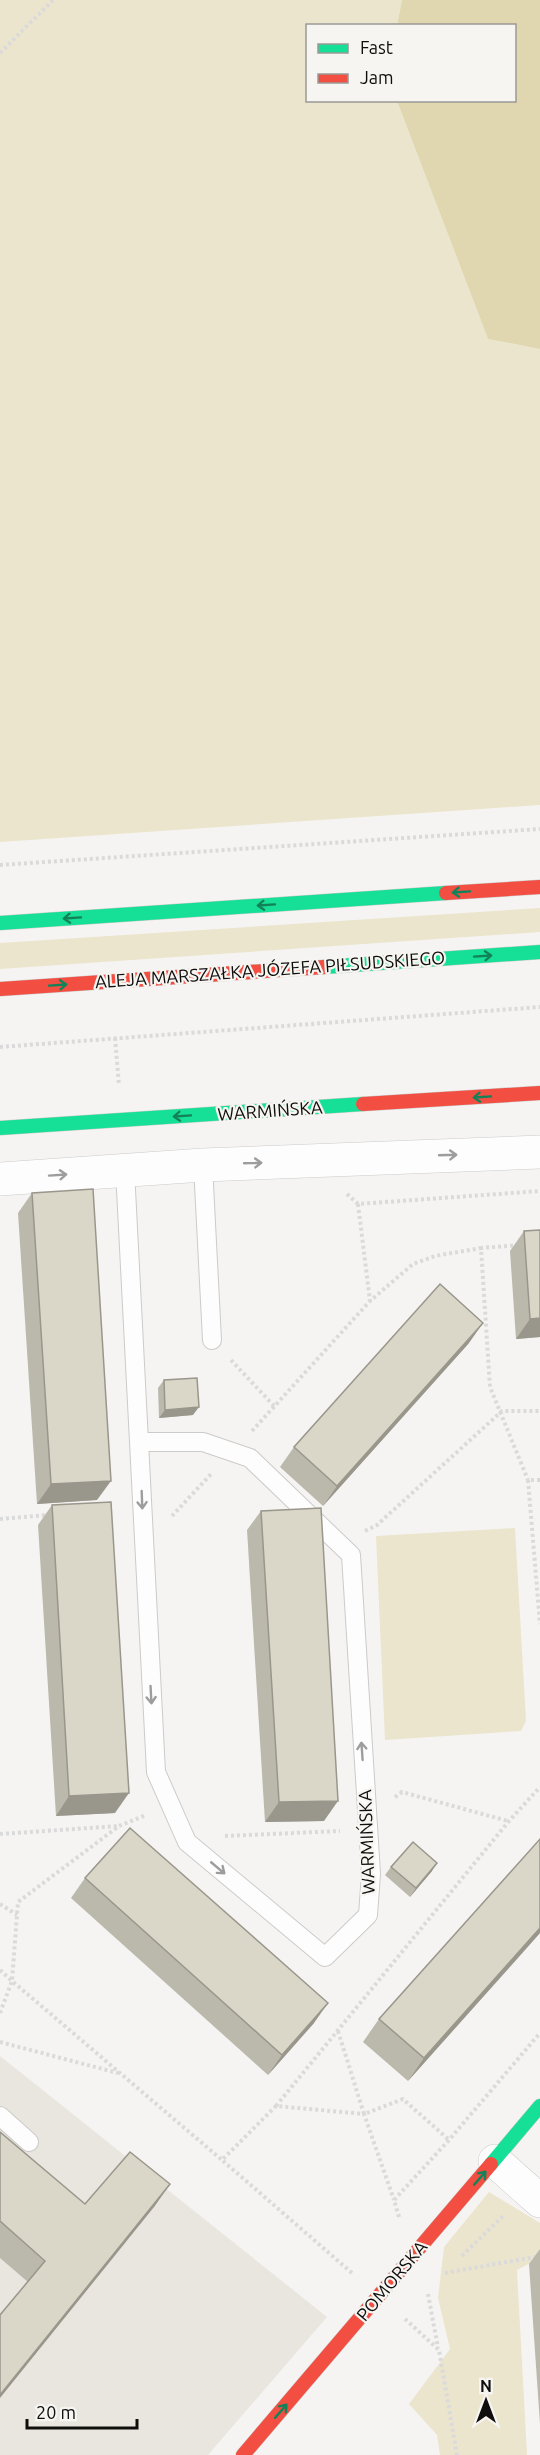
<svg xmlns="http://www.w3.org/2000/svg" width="540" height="2455" font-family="Ubuntu,sans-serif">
<rect width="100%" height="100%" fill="#f5f4f2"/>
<path fill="#e8e6de" d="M0,2056L327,2317L208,2455H0Z"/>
<g fill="#ebe5cd">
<path d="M0,0H402L397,25L308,26V100L397,101L488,339L540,349V805L0,842Z"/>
<path d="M540,908V932L0,969V943Z"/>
<path d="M515,1528L526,1721L521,1731L385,1740L376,1536Z"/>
<path d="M489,2192L540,2223V2258L517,2270L527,2455H440L437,2435L409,2404L450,2349L438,2298L444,2247Z"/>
</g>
<path fill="#e0d7b0" d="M402,0H540V349L488,339L397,101L514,100V26L397,25Z"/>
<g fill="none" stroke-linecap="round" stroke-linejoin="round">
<g stroke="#cccbc9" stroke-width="20">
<g id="lane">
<path d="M203,1165L212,1340"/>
<path d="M125,1170L156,1772L187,1842L325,1957L368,1915L371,1874L351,1555L250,1458L203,1442H140"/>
<path d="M0,2116L29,2142"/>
</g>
</g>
<g stroke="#cccbc9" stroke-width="34">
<g id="street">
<path d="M0,1179L203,1165L540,1152"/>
<path d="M495,2161L540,2201"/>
</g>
</g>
<g stroke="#cccbc9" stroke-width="15">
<g id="fast">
<path d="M0,923L446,893"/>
<path d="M324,967L540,952"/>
<path d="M0,1128L363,1104"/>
<path d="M491,2164L540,2106"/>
</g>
</g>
<g stroke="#cccbc9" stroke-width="15">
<g id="jam">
<path d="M446,893L540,887"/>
<path d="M0,989L324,967"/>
<path d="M363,1104L540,1093"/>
<path d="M243,2455L491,2164"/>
</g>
</g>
<g stroke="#dbdada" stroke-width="4" stroke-dasharray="3 3" stroke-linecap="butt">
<path d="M0,53L53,0"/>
<path d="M0,865L540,829"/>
<path d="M115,1038L119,1085"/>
<path d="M0,1047L540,1007"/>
<path d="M347,1194L358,1204L540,1191"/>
<path d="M358,1204L370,1301"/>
<path d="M519,1245L481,1248L490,1387L528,1480"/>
<path d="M231,1360L274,1406"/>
<path d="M252,1431L370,1301L413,1264L435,1256L481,1248"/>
<path d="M540,1480H528L540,1624"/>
<path d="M172,1516L212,1473"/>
<path d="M0,1519L47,1515"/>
<path d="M365,1531L377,1525L502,1411H540"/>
<path d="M395,1797L402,1792L508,1821"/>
<path d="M0,1834L119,1826"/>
<path d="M225,1836L340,1831"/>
<path d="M0,1904L17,1915"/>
<path d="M0,1970L12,1981L18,1902L119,1826L146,1815"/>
<path d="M0,2013L12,1981L222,2160"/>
<path d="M338,2031L364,2114L403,2099L449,2140"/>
<path d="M0,2042L118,2073"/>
<path d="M276,2106L509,1821L540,1787"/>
<path d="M399,2217L394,2200L449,2140L540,2033"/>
<path d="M462,2256L504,2215"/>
<path d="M352,2273L222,2160L276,2106L364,2114L394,2200"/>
<path d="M445,2273L540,2256"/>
<path d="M428,2294L438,2348"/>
<path d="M405,2319L439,2350L457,2455"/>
</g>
<use href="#lane" stroke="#fefdfd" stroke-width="18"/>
<use href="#street" stroke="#fefdfd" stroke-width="33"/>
<use href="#fast" stroke="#16e098" stroke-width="14"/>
<use href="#jam" stroke="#f24e42" stroke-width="14"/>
</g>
<g fill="#bbb9ac">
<path d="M32,1193L97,1500L37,1504L18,1213Z"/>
<path d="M524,1231L540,1337L516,1339L510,1251Z"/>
<path d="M469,1343L323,1506L280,1467L294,1447Z"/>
<path d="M164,1380L193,1415L159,1418L158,1388Z"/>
<path d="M52,1505L115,1813L56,1816L38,1525Z"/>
<path d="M261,1511L324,1821L265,1822L247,1530Z"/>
<path d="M391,1867L432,1871L410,1897L385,1875Z"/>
<path d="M85,1878L314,2023L268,2075L71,1898Z"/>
<path d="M540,1933L408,2081L363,2042L379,2019Z"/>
<path d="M0,2132L85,2204L170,2184L154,2207L28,2282L0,2258Z"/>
<path d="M540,2249V2424L529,2264Z"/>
</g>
<g fill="#99968c">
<path d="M540,1318V1337L516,1339L530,1319Z"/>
<path d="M483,1323L469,1343L323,1506L337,1486Z"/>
<path d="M199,1407L193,1415L159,1418L165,1410Z"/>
<path d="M111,1481L97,1500L37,1504L51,1484Z"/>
<path d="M129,1793L115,1813L56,1816L69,1796Z"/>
<path d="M338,1801L324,1821L265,1822L279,1802Z"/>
<path d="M437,1863L432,1871L410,1897L416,1888Z"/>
<path d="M540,1928V1933L408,2081L424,2058Z"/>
<path d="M328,2003L314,2023L268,2075L282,2055Z"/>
<path d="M170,2184L154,2207L0,2398V2395Z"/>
</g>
<g fill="#dad7c8" stroke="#99968c" stroke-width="1.5">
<path d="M93,1189L111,1481L51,1484L32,1193Z"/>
<path d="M540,1230V1318L530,1319L524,1231Z"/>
<path d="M440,1284L483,1323L337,1486L294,1447Z"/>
<path d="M197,1378L199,1407L165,1410L164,1380Z"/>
<path d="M111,1502L129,1793L69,1796L52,1505Z"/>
<path d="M321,1508L338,1801L279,1802L261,1511Z"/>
<path d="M130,1828L328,2003L282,2055L85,1878Z"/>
<path d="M540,1839V1928L424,2058L379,2019Z"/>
<path d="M413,1842L437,1863L416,1888L391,1867Z"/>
<path d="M0,2132L85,2204L130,2152L170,2184L0,2395V2315L45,2261L0,2221Z"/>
</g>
<defs><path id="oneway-shaft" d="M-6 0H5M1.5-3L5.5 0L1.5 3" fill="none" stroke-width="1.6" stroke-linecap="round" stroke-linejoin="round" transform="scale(1.5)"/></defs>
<g stroke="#138259">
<use href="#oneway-shaft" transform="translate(461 892) rotate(176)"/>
<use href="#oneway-shaft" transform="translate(266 905) rotate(176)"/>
<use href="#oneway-shaft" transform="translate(72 918) rotate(176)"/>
<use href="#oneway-shaft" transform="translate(483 956) rotate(-4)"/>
<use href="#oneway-shaft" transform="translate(58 985) rotate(-4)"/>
<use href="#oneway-shaft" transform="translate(482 1097) rotate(176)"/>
<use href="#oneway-shaft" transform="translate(182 1116) rotate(176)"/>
<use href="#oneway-shaft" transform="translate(480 2178) rotate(-49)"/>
<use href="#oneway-shaft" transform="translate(281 2411) rotate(-49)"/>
</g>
<g stroke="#9e9d9d">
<use href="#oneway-shaft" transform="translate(448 1155) rotate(-2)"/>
<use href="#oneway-shaft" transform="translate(253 1163) rotate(-2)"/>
<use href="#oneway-shaft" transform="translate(58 1175) rotate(-4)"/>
<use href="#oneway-shaft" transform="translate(142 1500) rotate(88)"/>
<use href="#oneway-shaft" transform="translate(151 1695) rotate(87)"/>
<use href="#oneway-shaft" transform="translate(362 1751) rotate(-94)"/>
<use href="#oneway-shaft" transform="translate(218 1868) rotate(40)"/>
</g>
<g text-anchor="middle" stroke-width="4.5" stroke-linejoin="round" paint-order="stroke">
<g font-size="18" fill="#0f0e0d" stroke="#f6f5f1">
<text transform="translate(270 970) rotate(-4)" y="6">ALEJA MARSZAŁKA JÓZEFA PIŁSUDSKIEGO</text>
<text transform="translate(270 1111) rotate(-4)" y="6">WARMIŃSKA</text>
<text transform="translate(367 1842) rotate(-92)" y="6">WARMIŃSKA</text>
<text transform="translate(392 2281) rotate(-50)" y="6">POMORSKA</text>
</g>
</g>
<rect x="306" y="24" width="210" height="78" fill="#f6f5f1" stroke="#9a9996" stroke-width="1.5"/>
<rect x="318" y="44" width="30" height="9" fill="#16e098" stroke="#9a9996" stroke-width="1.5"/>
<text x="360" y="54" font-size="18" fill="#0f0e0d">Fast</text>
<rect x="318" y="74" width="30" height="9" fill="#f24e42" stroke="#9a9996" stroke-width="1.5"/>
<text x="360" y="84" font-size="18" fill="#0f0e0d">Jam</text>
<g transform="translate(486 2401)" stroke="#f6f5f1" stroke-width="4.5" paint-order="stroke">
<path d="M0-4.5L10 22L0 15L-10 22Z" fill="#0f0e0d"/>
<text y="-9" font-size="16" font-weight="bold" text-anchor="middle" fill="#0f0e0d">N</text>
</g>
<path d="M27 2419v9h110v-9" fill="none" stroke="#0f0e0d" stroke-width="3"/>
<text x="36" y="2419" font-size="18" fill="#0f0e0d" stroke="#f6f5f1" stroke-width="4.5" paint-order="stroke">20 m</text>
</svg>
